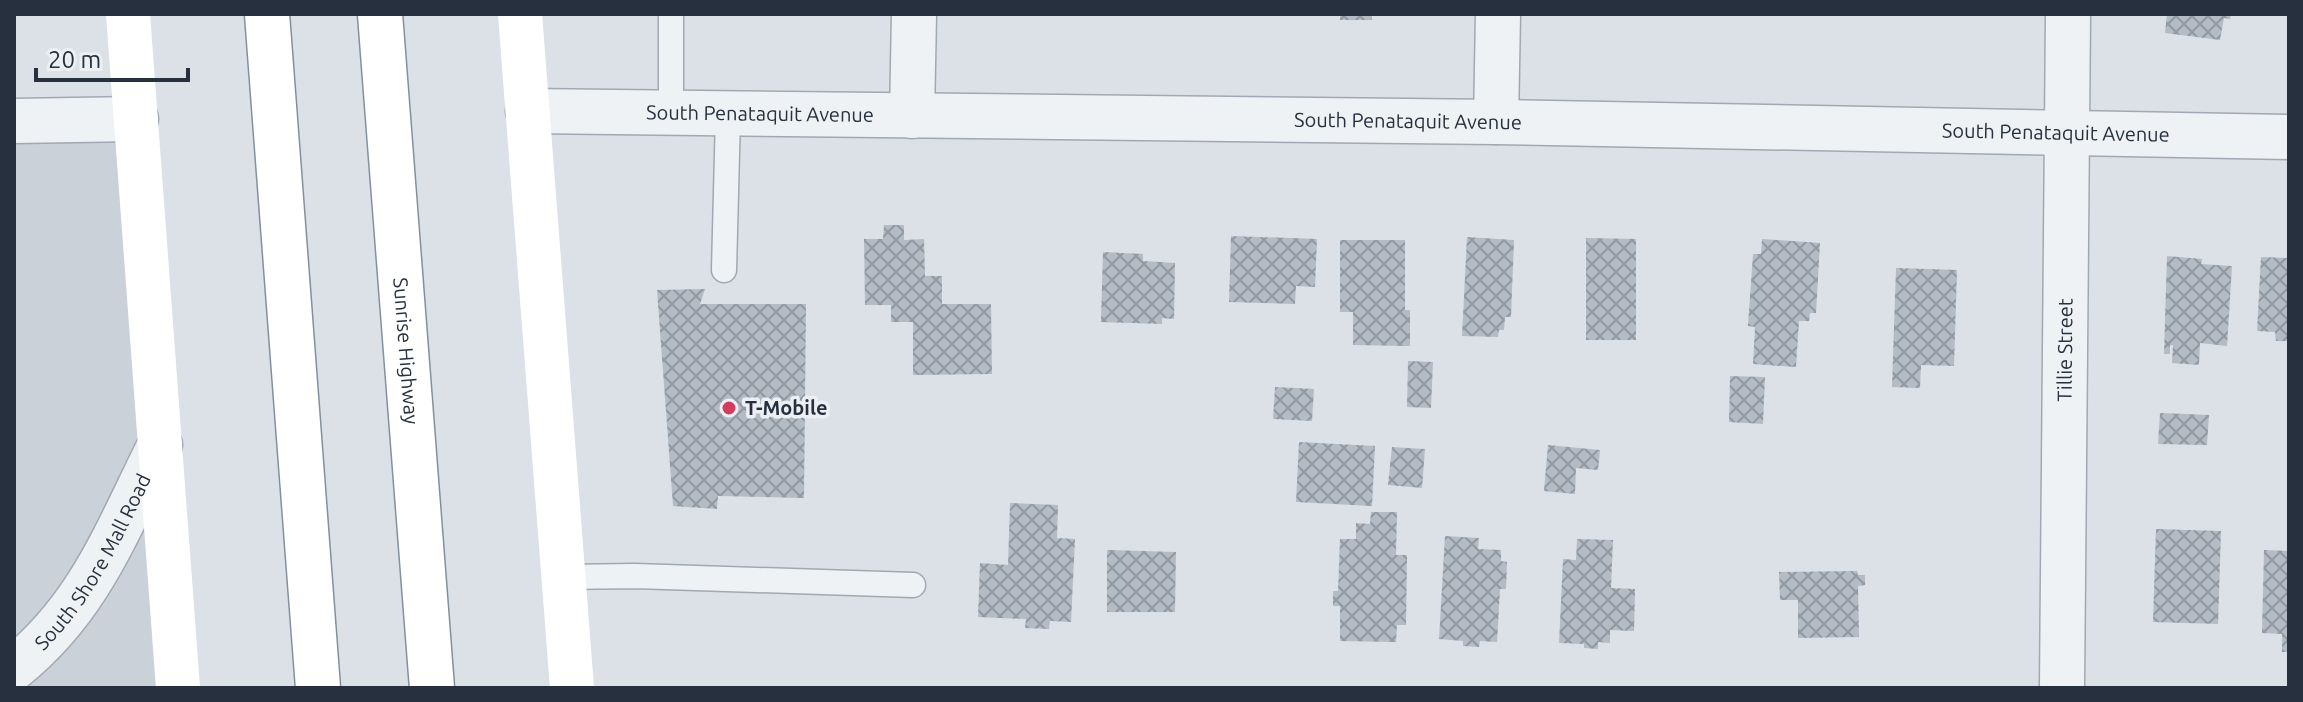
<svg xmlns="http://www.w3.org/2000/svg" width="2303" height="702" font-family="Ubuntu,sans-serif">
<defs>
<pattern id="building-cross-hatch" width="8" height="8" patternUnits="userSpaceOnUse" patternTransform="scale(2)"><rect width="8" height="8" fill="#b3bbc4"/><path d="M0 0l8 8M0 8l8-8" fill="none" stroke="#9198a1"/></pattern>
</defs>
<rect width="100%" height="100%" fill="#dce1e7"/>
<path fill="#cad1d9" d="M136,119L178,688H14V122Z"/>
<g fill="url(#building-cross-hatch)">
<rect x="1340" y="14" width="32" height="6"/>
<path d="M2167,14H2231L2230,19L2224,18L2220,40L2165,33Z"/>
<path d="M884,225H904V240L924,239L925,276H942V304H991L992,374L913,375V322H891V305H865L864,239H883Z"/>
<path d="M1231,236L1317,239L1315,287L1296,286L1295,304L1229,302Z"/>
<path d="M1467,237L1514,240L1511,317H1505L1504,330H1499L1498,337L1462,336Z"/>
<path d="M1586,238L1636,239V340H1586Z"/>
<path d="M1762,239L1820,243L1816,313H1810L1809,321H1799L1796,367L1753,364L1755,327L1748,326L1753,254H1761Z"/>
<path d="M1340,240H1405V310H1410V346L1353,345V312H1340Z"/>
<path d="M1103,252L1143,254V261L1175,263L1174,319L1162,318V324L1101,322Z"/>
<path d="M2167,256L2202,259L2201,264L2232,266L2227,346L2200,343L2199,365L2172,363L2173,345H2170V354H2164Z"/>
<path d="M2261,257L2289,258V341H2276L2275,332L2257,331Z"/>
<path d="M1896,268L1957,270L1954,366L1921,365L1920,388L1892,387Z"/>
<path d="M705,289L700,304H806L804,498L718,496L717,509L673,506L657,290Z"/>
<path d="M1408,361L1433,362L1431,408L1407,407Z"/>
<path d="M1730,376L1765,377L1763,424L1729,422Z"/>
<path d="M1275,387L1314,389L1312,421L1273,419Z"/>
<path d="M2160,413L2209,415L2207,445L2158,444Z"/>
<path d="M1299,442L1375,446L1372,506L1296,502Z"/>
<path d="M1548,445L1600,450L1598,470L1576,468L1575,494L1544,491Z"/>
<path d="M1392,447L1425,449L1422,488L1388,485Z"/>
<path d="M1010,503L1058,505L1057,538L1075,539L1071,622L1050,621L1049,629L1025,628L1026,619L978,617L980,563L1008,565Z"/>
<path d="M1371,512H1397L1396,555H1407L1406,625H1397L1396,642L1340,641V606H1333V591H1338L1340,539H1356V523L1370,524Z"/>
<path d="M2156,529L2221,531L2218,624L2153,622Z"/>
<path d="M1445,536L1479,538L1478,549L1501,550V561L1507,562L1506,589H1500L1497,642L1480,641L1479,647L1463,646V641L1439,639Z"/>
<path d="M1577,539L1613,540L1611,588L1635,589L1634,631L1610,630V643L1598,642V649L1584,648V644L1559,643L1563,559L1576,560Z"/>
<path d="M1107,550L1176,552L1175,612H1107Z"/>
<path d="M2264,550L2289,551V652H2282V634L2262,633Z"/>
<path d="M1857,571L1858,575H1865V585L1858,586L1859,637L1798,638V600H1780L1779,572Z"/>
</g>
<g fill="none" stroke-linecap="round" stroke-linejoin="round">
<g stroke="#a2a8b1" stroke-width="27">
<g id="lane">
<path d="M671,114V14"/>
<path d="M724,270L728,115"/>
<path d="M563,577L635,576L913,585"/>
</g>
</g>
<g stroke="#a2a8b1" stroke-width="47">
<g id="street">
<path id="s1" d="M528,111L1496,122L2289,137"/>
<path d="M912,116L914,14"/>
<path d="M14,121L136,119"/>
<path d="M1496,122L1498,14"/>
<path id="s2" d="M14,668C90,607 117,530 160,445"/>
<path id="s3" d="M2062,688L2068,14"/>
</g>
</g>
<g stroke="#83909e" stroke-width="47">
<g id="highway">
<path d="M267,14L318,688"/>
<path id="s4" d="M380,14L432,688"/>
</g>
</g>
<use href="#lane" stroke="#eff2f5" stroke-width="24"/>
<use href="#street" stroke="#eff2f5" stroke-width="44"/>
<g stroke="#fff" stroke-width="44">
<path d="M128,14L178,688"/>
<path d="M520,14L572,688"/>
</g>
<use href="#highway" stroke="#fff" stroke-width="44"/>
</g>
<circle fill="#d23c5f" stroke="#ecf0f5" stroke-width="3" cx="729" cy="408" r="8"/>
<g text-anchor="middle" stroke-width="7" stroke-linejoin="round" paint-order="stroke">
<g font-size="20" fill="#26303e" stroke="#ecf0f5">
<text dy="7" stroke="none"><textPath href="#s1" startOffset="232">South Penataquit Avenue</textPath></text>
<text dy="7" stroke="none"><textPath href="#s1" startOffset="880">South Penataquit Avenue</textPath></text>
<text dy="7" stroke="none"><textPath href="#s1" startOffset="1528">South Penataquit Avenue</textPath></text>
<text dy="7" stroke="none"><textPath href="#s4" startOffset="338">Sunrise Highway</textPath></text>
<text dy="7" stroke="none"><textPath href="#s3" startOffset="338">Tillie Street</textPath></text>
<text dy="7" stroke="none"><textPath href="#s2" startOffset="134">South Shore Mall Road</textPath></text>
</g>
<g font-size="20" font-weight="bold" fill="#26303e" stroke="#ecf0f5" text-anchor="start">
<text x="745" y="415">T-Mobile</text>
</g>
</g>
<rect width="2303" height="702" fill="none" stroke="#26303e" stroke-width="32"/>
<path d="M36 68v12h152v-12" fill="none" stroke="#26303e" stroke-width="4"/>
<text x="48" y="68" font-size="24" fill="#26303e" stroke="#ecf0f5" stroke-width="6" paint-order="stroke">20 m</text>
</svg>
